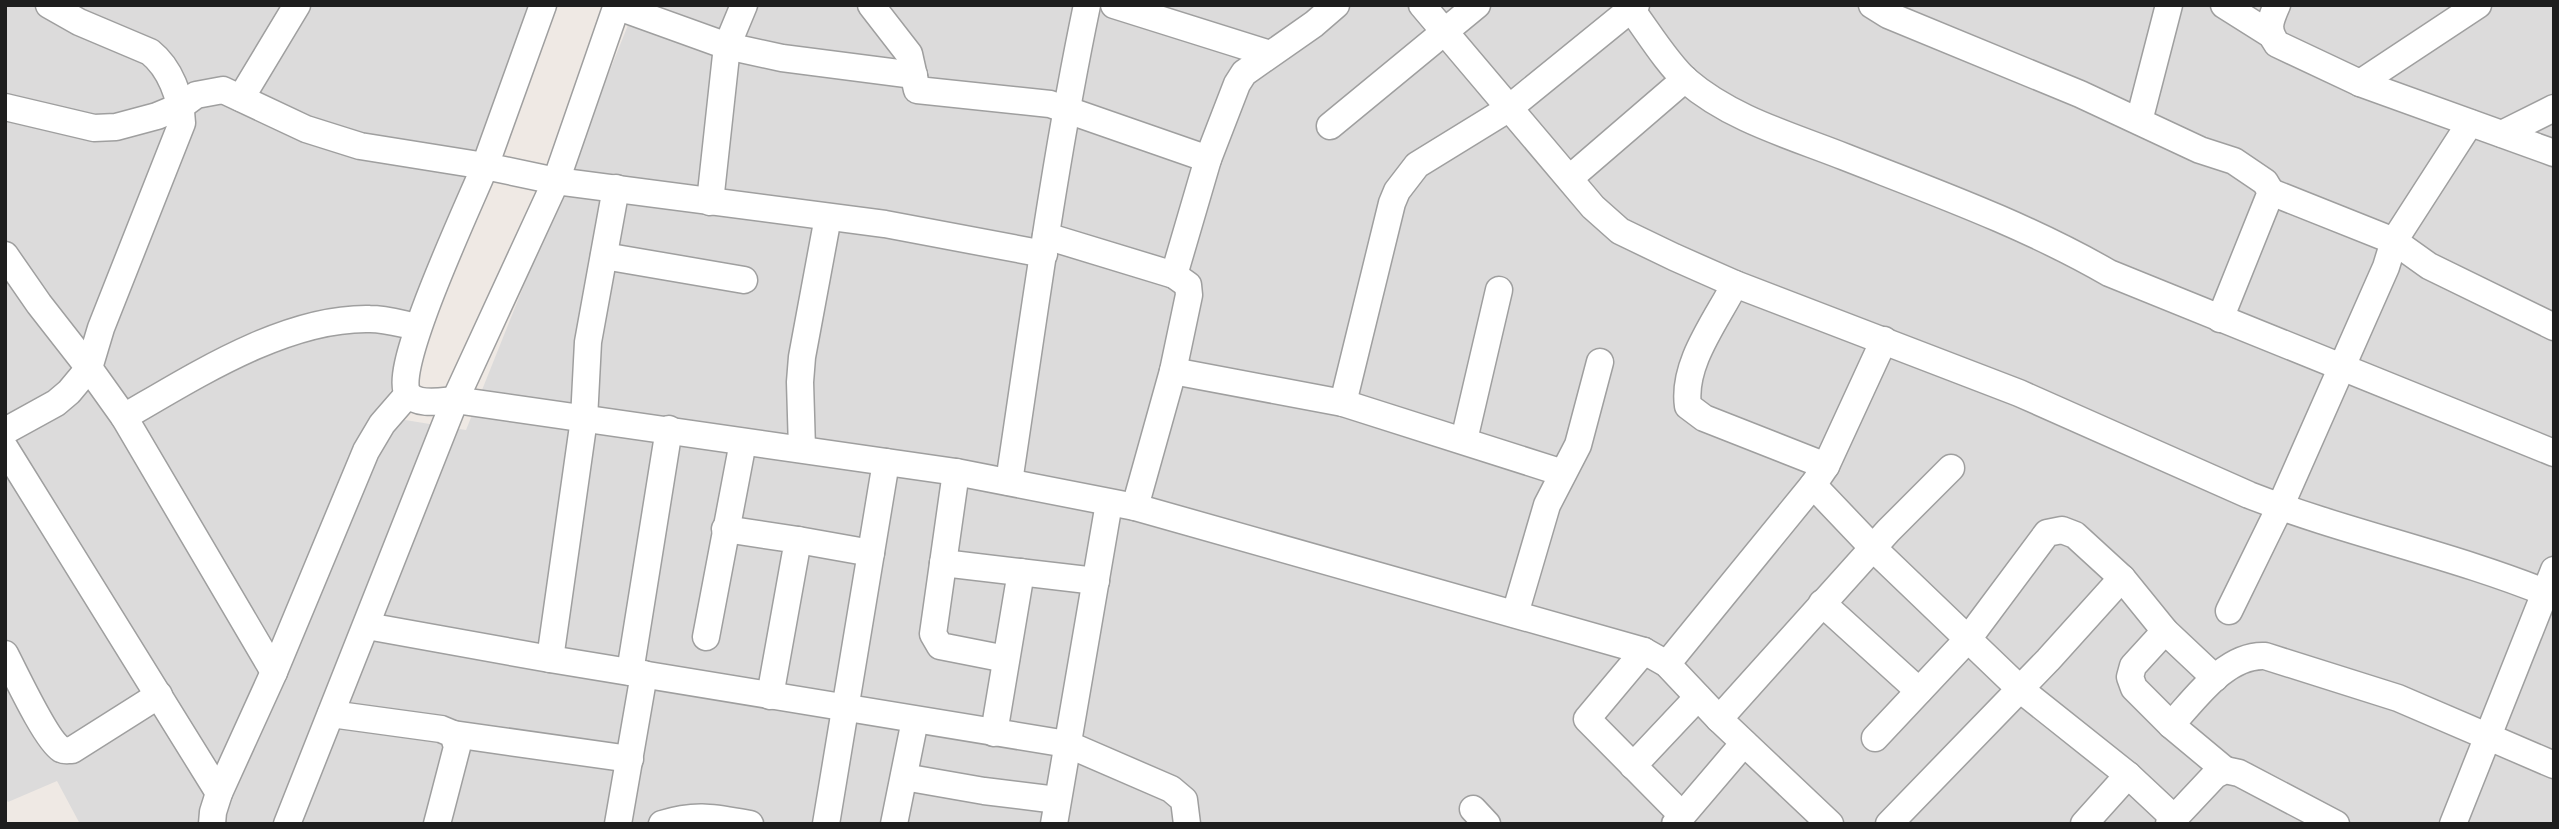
<svg xmlns="http://www.w3.org/2000/svg" width="2559" height="829" font-family="'DejaVu Sans',sans-serif">
<rect width="100%" height="100%" fill="#efe9e4"/>
<path fill="#dcdbdb" d="M5,5H536L381,416L466,430L636,5H2554V824H80L57,781L8,802L5,798Z"/>
<g fill="none" stroke-linecap="round" stroke-linejoin="round">
<g stroke="#9f9f9f" stroke-width="29">
<g id="minor">
<path d="M543,5L485,166L556,181L885,224L1044,254"/>
<path d="M871,5L909,54L917,90L1050,104L1208,159"/>
<path d="M1114,5L1270,54"/>
<path d="M1422,5L1593,207L1620,231L1674,257L1735,284L2019,393L2249,495C2349,534 2455,555 2554,596"/>
<path d="M1628,5C1645,27 1667,64 1687,81C1731,119 1792,136 1845,157C1934,192 2026,225 2109,273L2554,453"/>
<path d="M1872,5L1888,15L2080,94L2200,150L2234,161L2265,182L2271,192L2220,319"/>
<path d="M2224,5L2270,34"/>
<path d="M2277,5C2270,21 2266,29 2277,44L2360,83L2554,153"/>
<path d="M616,6L727,46L782,58L914,75"/>
<path d="M2360,83L2478,5"/>
<path d="M241,98L297,5"/>
<path d="M5,107L94,128L116,127L157,116L181,106L196,95L223,90L306,129L360,146L485,166C472,199 390,371 408,394C418,406 441,401 455,400L956,472L1135,507L1644,651L1667,664L1719,719L1830,824"/>
<path d="M2139,121L2169,5"/>
<path d="M1330,126L1477,5"/>
<path d="M2502,134L2554,108"/>
<path d="M1570,178L1685,79"/>
<path d="M2271,192L2394,241L2429,266L2554,327"/>
<path d="M710,202L727,46L744,5"/>
<path d="M1046,236L1174,275L1188,285L1189,295L1173,371L1135,507"/>
<path d="M5,255L39,304L89,368L124,417L274,672"/>
<path d="M604,256L744,280"/>
<path d="M1174,275L1208,159L1237,84L1244,73L1314,24L1336,5"/>
<path d="M1735,284C1716,321 1682,364 1688,406L1704,418L1826,466"/>
<path d="M1173,371L1343,403L1563,473"/>
<path d="M1343,403L1392,203L1397,191L1417,165L1508,109L1636,5"/>
<path d="M124,417C195,376 286,317 370,319C386,319 402,324 418,327"/>
<path d="M5,431L56,403L69,392L89,368L101,328L182,123C181,97 170,68 150,52L79,22L49,5"/>
<path d="M1464,440L1499,290"/>
<path d="M5,448L219,793"/>
<path d="M802,449L800,382L802,357L828,217"/>
<path d="M956,472L933,634L940,646L1006,659"/>
<path d="M1009,482C1033,323 1054,163 1087,5"/>
<path d="M1813,485L1873,548L2020,689L2128,775L2174,818"/>
<path d="M725,529L798,540L770,696"/>
<path d="M798,540L871,553"/>
<path d="M943,563L1096,581"/>
<path d="M1822,603L1919,691"/>
<path d="M2229,611L2280,507L2386,267L2394,241L2470,123"/>
<path d="M1515,614L1547,505L1578,445L1600,362"/>
<path d="M367,626L550,659L1067,744L1171,789L1184,800L1187,824"/>
<path d="M2165,631L2133,666L2130,677L2134,688L2171,725L2225,770"/>
<path d="M706,637L743,442"/>
<path d="M1644,651L1587,719L1682,815"/>
<path d="M5,654C15,673 46,740 61,749C65,751 67,750 72,750L159,695"/>
<path d="M550,659L584,419L588,342L616,188"/>
<path d="M1667,664L1813,485L1826,466L1884,340"/>
<path d="M630,672L669,429"/>
<path d="M331,714L441,729L453,734L457,747L437,824"/>
<path d="M1719,719L1888,531L1951,468"/>
<path d="M2171,725C2195,699 2226,654 2265,656L2398,698L2554,765"/>
<path d="M994,733L1021,572"/>
<path d="M453,734L630,759"/>
<path d="M1875,738L1968,639L2047,533L2062,530L2075,535L2122,578L2165,631L2215,678"/>
<path d="M1633,766L1698,697"/>
<path d="M904,777L984,791L1057,800"/>
<path d="M1473,809L1487,824"/>
<path d="M212,824L213,812L219,793L274,672L366,451L382,424L408,394"/>
<path d="M287,824L455,400L556,181L617,5"/>
<path d="M618,824L644,674"/>
<path d="M662,824C697,813 715,818 750,824"/>
<path d="M826,824L886,462"/>
<path d="M894,824L915,720"/>
<path d="M1054,824L1109,503"/>
<path d="M1675,824L1744,743"/>
<path d="M1889,824L2048,660L2122,578"/>
<path d="M2084,824L2128,775"/>
<path d="M2169,824L2215,775L2225,770L2239,773L2336,824"/>
<path d="M2453,824L2554,570"/>
</g>
</g>
<use href="#minor" stroke="#fff" stroke-width="26"/>
</g>
<rect width="2559" height="829" fill="none" stroke="#1e1e1e" stroke-width="14"/>
</svg>
